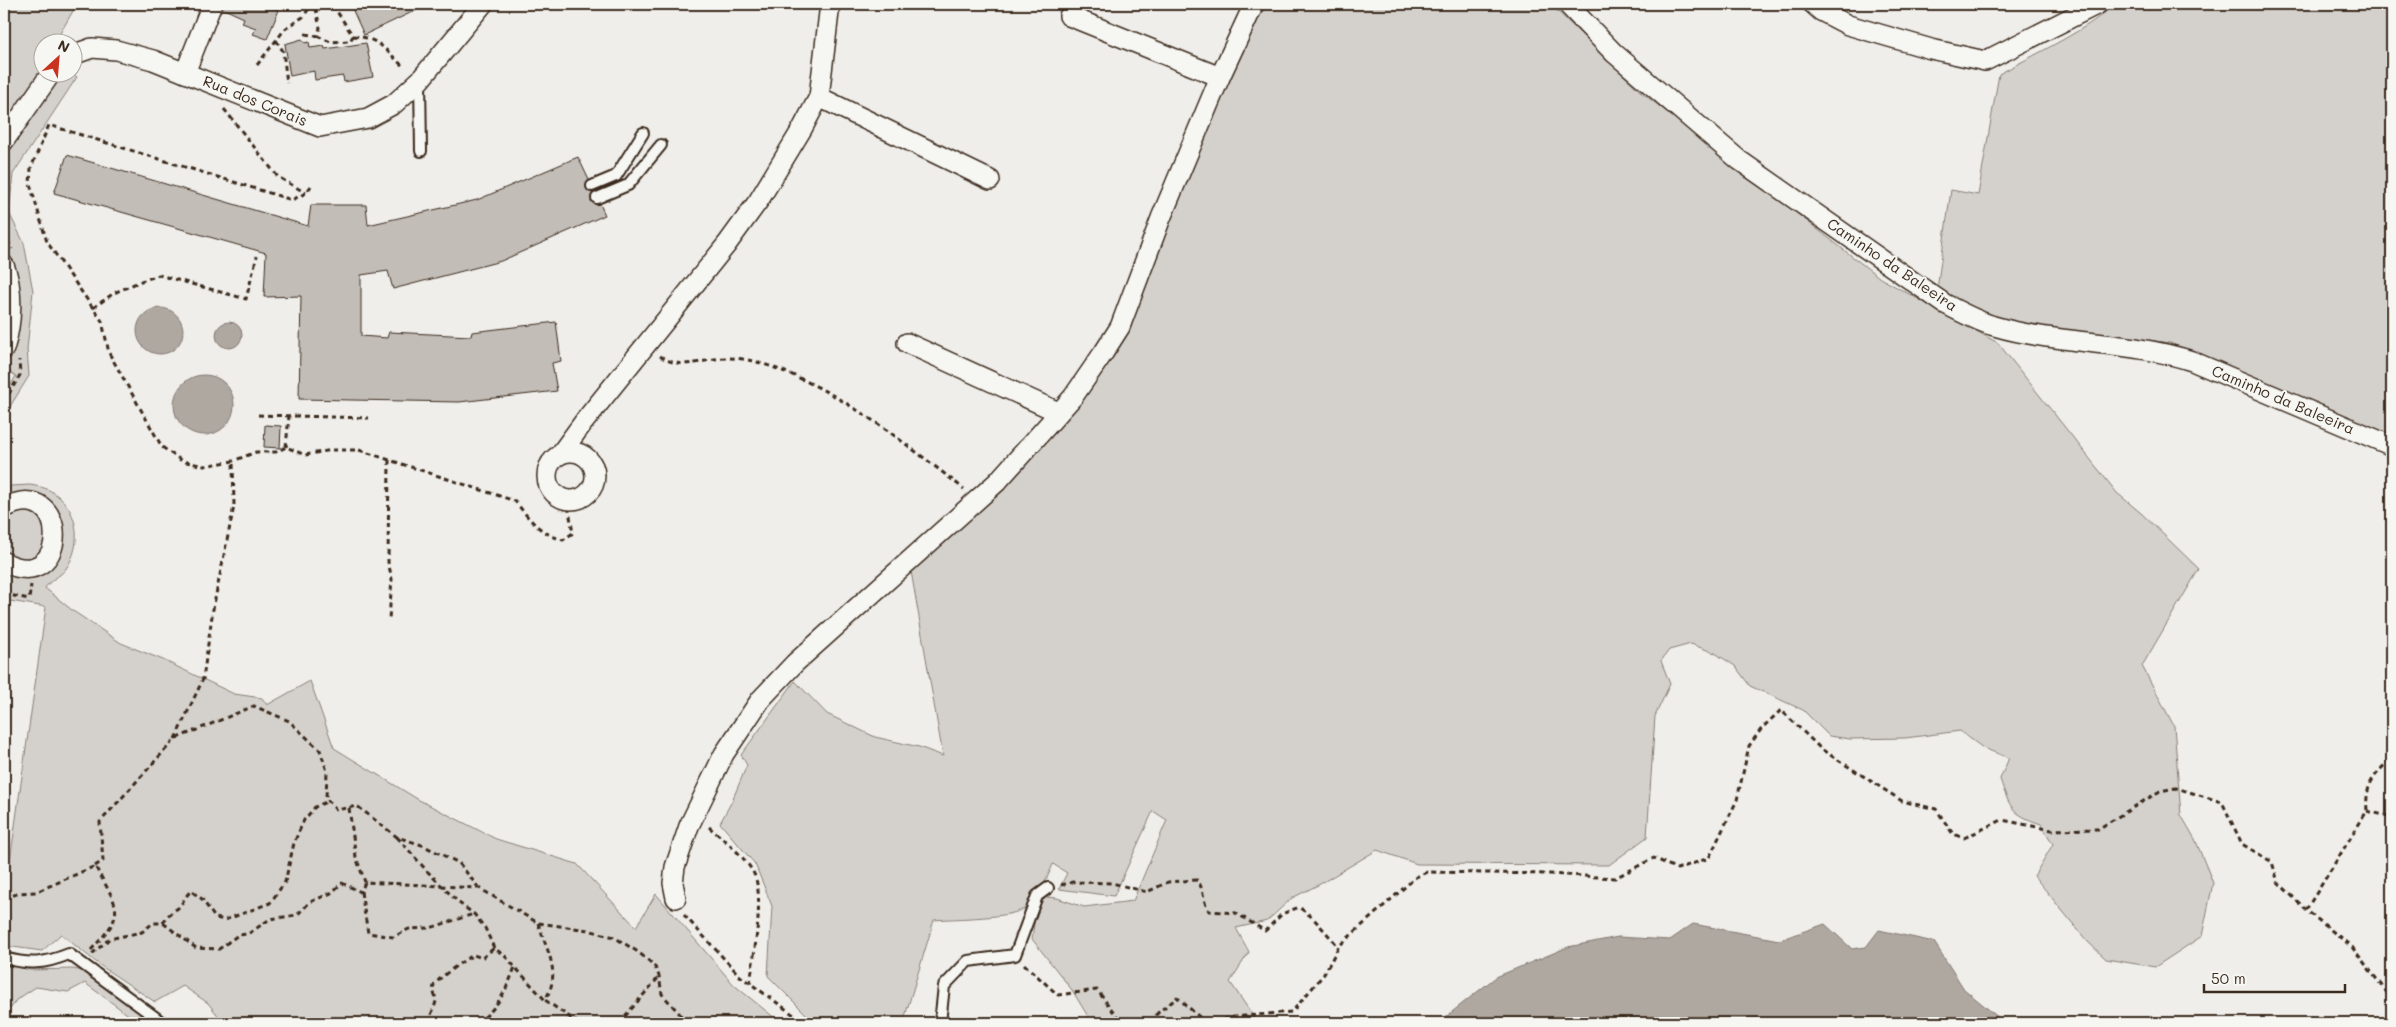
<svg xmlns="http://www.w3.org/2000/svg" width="2396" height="1027" font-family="Mali,sans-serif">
<rect width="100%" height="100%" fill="#efeeea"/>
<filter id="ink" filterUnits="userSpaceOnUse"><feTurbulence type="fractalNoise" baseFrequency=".02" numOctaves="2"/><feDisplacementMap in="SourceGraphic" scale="10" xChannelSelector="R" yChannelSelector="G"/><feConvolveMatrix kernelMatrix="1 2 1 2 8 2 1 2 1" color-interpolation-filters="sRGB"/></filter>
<g filter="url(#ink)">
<g fill="#d4d1cc" stroke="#887e75">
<path d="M4,4H77L55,42H42V72L72,73L77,77L13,174L9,213L24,243L33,291L27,349L29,376L4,416V396L16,376L4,368Z"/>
<path d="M1264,4H1550L1641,92L1880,278L1998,343L2117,493L2141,513L2199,569L2142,666L2174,726L2181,815L2195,839L2213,883L2202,936L2155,967L2106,959L2087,941L2034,876L2053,844L2041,824C2011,814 2010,808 2000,779L2009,758L1983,748L1960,731L1905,738L1850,739L1829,736L1803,710L1750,686L1735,666L1715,653L1691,644L1669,650L1661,661L1670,684L1655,716L1647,837L1609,865L1417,864L1377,850L1320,884L1292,898L1267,921L1236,928L1249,952L1230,982L1258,1023H1092L1072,990L1032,939L1036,909L1046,897L1057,898L1084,907L1133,901L1167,820L1153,811L1114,896L1059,889L1067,873L1053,864C1047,879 1039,896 1027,907C1013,919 953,918 934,920L903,1023H815L768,976L772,906L755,864L720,823L732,801L747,765L741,755L795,681L827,714L875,737L919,747L943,756L911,571L1042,447L1130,330L1167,219Z"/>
<path d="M2113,4H2392V436L2170,343L2004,322L1976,311L1937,289L1951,190L1978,195L1999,74C2024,60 2099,24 2113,4Z"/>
<path d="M30,485C36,486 43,487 49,490C79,506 84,544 65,570C59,577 50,580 45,588L73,611L121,643L163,660L234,694L262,698L267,705L310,681L334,748L419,800L496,839L577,864L636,927L656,894L734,985L781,1023H224L208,1003L183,986L155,1002L101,966L61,934L42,951L6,946L4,943V877L8,875L46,607L4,600V490L11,486Z"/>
<path d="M4,962L30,970L73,969L89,972L141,1014L134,1019L85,983L68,992L36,987L16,1000L11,1008L4,1007Z"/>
</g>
<g fill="#afa8a1" stroke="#81766d">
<circle cx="160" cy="331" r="23"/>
<circle cx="229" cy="335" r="13"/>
<circle cx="204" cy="405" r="30"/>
<path d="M1693,924L1779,940L1825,924L1852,949L1866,947L1879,930L1934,942L1964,989L2005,1023H1438L1496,977L1568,947L1618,937L1670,940Z"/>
</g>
<g fill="#c2bdb7" stroke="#3b2a1e">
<path d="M223,4H263L279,10L267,39L253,34L256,28L242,23L244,18L222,8Z"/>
<path d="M350,4H429L364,35Z"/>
<path d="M302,39L305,43L309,42L310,48L324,46L325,49L366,43L373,77L344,82L343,76L315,80L314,71L290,76L285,44Z"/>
<path d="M67,155L308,226L311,205H366L368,225L477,200L578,157L589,180L586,188L593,193L591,201L596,205L600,204L605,215L501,261L393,289L388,271L361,275V336L387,338L389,332L471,336L472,332L556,322L561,361L552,363L557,391L459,402L299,399L301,296L264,297L266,253L54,193Z"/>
<path d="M265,425L281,426L280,448L264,447Z"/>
</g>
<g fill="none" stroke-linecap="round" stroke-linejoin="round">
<g stroke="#3b2a1e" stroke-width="14">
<g id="lane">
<path d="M420,80L421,151"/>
<path d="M592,186L616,176L643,133"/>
<path d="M597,198L628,185L661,145"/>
<path d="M4,958C30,965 44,964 69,954L163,1023"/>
<path d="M940,1023L944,986L968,961L1015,955L1037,896L1048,888"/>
</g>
</g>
<g stroke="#3b2a1e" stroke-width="22">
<g id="street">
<path d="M1567,4L1614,53L1739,160L1945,304C1961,312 1977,321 1994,326C2059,345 2128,340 2192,361L2392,446"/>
<path d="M1813,4L1821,11L1848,25L1931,49L1985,61L2098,4"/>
<path d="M1069,16L1220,77L1254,4"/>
<path d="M72,55L92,48L116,50L153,60L320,127L368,118L394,104L420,80L483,4"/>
<path d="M185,73L212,4"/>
<path d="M819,97L990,180"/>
<path d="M4,141L52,72"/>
<path d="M4,265C14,290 12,324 4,349"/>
<path d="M907,343L1058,412"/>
<circle cx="571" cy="476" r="24"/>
<path d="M561,453L583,423L727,244L759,200L802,129L819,97L830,4"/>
<path d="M4,508C71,473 71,597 4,562"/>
<path d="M676,898L673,883L675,867L689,826L724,754L761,699L795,663L997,482L1073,397L1104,352L1120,327L1161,218L1220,77"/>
</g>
</g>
<g stroke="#3b2a1e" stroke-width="3" stroke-dasharray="5 4" stroke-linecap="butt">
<path d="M305,34L317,36L320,28L315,4"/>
<path d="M317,36L331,42L350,41L353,36L332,4"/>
<path d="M353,36C379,37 387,52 405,68"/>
<path d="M276,40L283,51L287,83"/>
<path d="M257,65L285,29L303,17L312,4"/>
<path d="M224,109L278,177L306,193"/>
<path d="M311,186L306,193L292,200L49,125L31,168L30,184L47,242L102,321L109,353L162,447L182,461L204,466L233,461L256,452H276L286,447L305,455L332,450H359L515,501C530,520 539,533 563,540L573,533L567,500"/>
<path d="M4,232L12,249"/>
<path d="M93,308L114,293L141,281L159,275L246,299L257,256"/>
<path d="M660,356C686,373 704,357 730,358C738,358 749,360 757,362C834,385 901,440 964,489"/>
<path d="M4,402L20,375L19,360"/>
<path d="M258,415L369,418"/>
<path d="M286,447L289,416"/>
<path d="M389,460L388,562L392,579L389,619"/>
<path d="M4,594L29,599L31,585"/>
<path d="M175,739L203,679L213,609L234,506L233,461"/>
<path d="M349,808L356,857L365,882"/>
<path d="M2367,811L2392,817"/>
<path d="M709,827C723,839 746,857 754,874C765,897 753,958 750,985"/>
<path d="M397,837L427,871L459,903L474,914L485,928L494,948L505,956L545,1000"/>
<path d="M95,866L103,861L100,822L175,739L254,706L289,721L320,750L327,771L326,798L336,810L357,806L397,837L422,845L459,863L478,887"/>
<path d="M1061,885L1073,882L1112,883L1147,892L1168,882L1197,880C1205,890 1202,901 1209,911L1236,913L1265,931L1282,914L1299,907L1313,918L1338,946"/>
<path d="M361,892L368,933L393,937L409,929L430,928L474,914"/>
<path d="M4,909L7,898L19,893L36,892L95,866C120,911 127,912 89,952"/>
<path d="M2306,910L2367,811C2365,784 2373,776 2392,758"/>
<path d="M684,915L740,976L805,1023"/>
<path d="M163,923C167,915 171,913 178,908C183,903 185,896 191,891L202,899L215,918L225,920L270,903L285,882L294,843L304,820L315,807L328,801"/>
<path d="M538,923C547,952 562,972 545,1000L578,1023"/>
<path d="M92,954L109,939L142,932L153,923H163L196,948L219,949L238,935L248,934L270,919L297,915L310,902L331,893L342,883L361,892L365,882L479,888L538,923L588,930L614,937L638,952L654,965L659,976L662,994L688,1023"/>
<path d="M1024,964L1058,995L1097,990L1122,1023"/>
<path d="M183,1023L187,1019"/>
<path d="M428,1023C430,1016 435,1007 436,1001C436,996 432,991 434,986C437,979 466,958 474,955L482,958L494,948"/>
<path d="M477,1023C498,1008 506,991 515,967"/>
<path d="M619,1023L659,977"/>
<path d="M1151,1023C1159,1007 1165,1010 1177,997L1206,1023"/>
<path d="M1206,1023L1234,1017L1292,1012L1324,974L1339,946L1416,877L1427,872L1550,874L1615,878L1654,858L1677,869L1709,858L1737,800L1749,746L1762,728L1781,710L1821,749L1902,801L1936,809L1953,834L1964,838L2002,820L2052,830L2098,829L2160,791L2176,788L2222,802L2242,844L2272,862L2278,882L2306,910L2352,947L2392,999"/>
</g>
<use href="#lane" stroke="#f6f6f2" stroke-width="10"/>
<use href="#street" stroke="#f6f6f2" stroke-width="19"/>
</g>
</g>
<g text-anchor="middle" stroke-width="4" stroke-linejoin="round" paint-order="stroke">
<g font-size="15" fill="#3b2a1e" stroke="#f6f6f2">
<text transform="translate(255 101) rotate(22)" y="5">Rua dos Corais</text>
<text transform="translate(1892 265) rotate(34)" y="5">Caminho da Baleeira</text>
<text transform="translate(2283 400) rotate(23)" y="5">Caminho da Baleeira</text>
</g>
</g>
<rect width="2396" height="1027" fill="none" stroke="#f6f6f2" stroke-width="20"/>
<rect x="10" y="10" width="2376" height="1007" fill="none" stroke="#3b2a1e" stroke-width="2" filter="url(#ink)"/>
<g transform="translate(58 58) rotate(26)"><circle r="24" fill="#f6f6f2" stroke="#aba49d"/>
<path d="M0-4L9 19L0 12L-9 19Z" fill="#c8321e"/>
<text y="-8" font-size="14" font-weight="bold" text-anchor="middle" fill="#3b2a1e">N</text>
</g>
<path d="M2204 984v8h141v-8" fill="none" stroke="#3b2a1e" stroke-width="2.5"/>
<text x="2211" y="984" font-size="15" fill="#3b2a1e" stroke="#f6f6f2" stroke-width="4" paint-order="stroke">50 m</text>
</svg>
